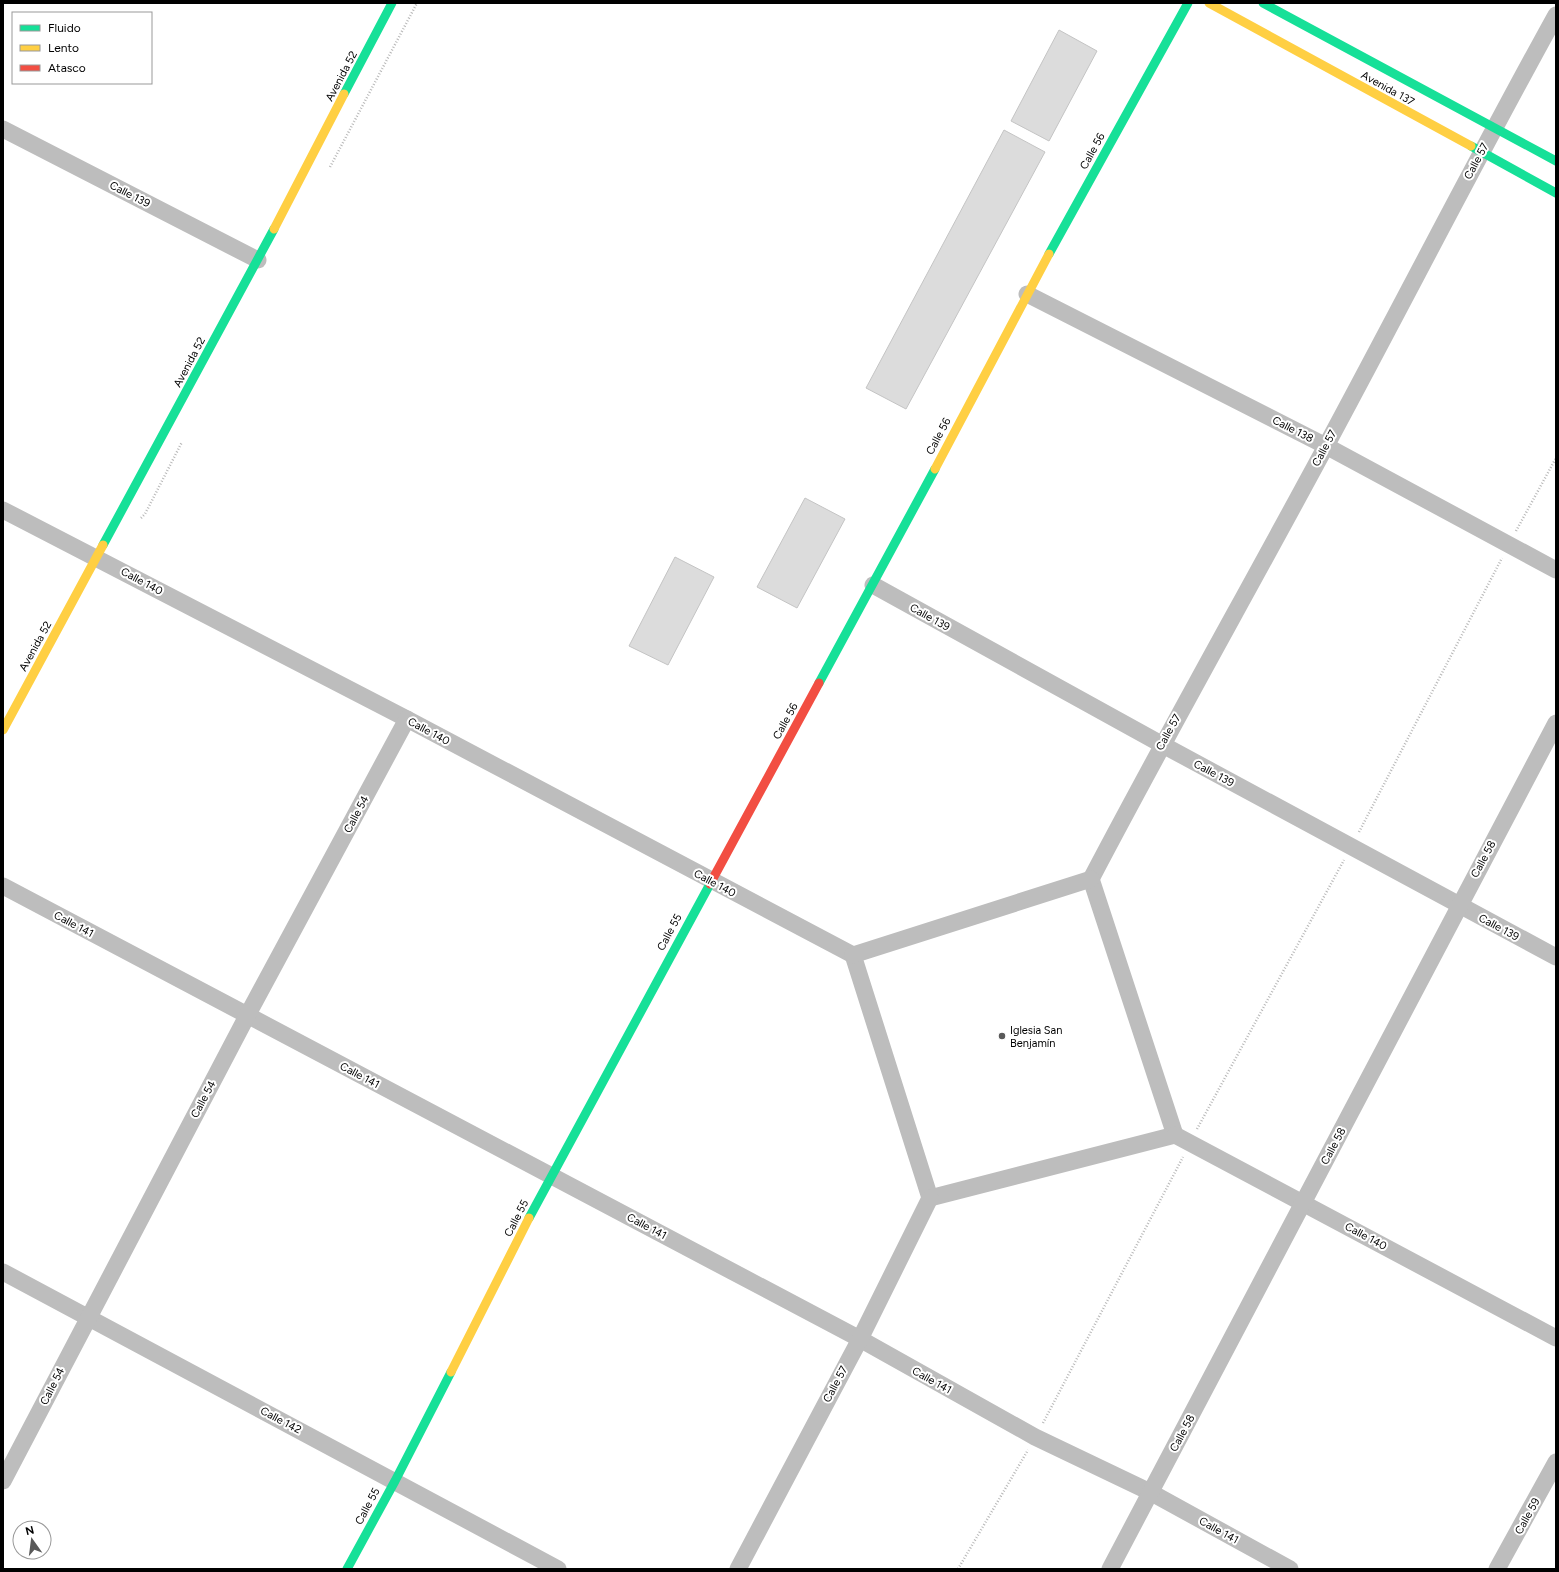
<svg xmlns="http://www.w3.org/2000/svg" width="1559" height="1572" font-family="Figtree,sans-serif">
<rect width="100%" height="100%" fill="#fff"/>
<g fill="#dcdcdc" stroke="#c4c4c4">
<path d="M1059,30L1097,51L1049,141L1011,121Z"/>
<path d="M1004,130L1045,152L906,409L866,388Z"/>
<path d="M805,498L845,519L797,608L757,587Z"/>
<path d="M675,557L714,577L668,665L629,646Z"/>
</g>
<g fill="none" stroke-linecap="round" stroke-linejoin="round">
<g stroke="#b8b8b8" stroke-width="2.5" stroke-dasharray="1 2" stroke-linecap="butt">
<path d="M330,167L417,3"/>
<path d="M141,518L145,514L182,442"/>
<path d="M1516,531L1556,458"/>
<path d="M1359,832L1502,558"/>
<path d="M1197,1129L1344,860"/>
<path d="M1043,1423L1183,1157"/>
<path d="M958,1569L1028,1450"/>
</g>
<g stroke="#bdbdbd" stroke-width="17">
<path d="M3,129L258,260"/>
<path d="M1027,294L1326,446L1556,570"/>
<path d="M3,510L407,719L853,955"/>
<path d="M873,585L1161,744L1556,957"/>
<path d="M1091,879C1167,734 1248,591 1326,446C1403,303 1477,158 1556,15"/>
<path d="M1091,879L1175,1135"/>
<path d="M3,886L860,1339L1035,1437L1150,1492L1290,1569"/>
<path d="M853,955L930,1198L1175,1135"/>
<path d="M853,955L1091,879"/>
<path d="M1175,1135L1556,1338"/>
<path d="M3,1272L558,1569"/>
<path d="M3,1481L247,1016L407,719"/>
<path d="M738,1569L860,1339L930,1198"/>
<path d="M1110,1569L1556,723"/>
<path d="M1497,1569L1556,1462"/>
</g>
<g stroke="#16e098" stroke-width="9">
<path d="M1263,3L1556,161"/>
<path d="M344,94L392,3"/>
<path d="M1471,146L1556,193"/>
<path d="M1049,254L1188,3"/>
<path d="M103,545L274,229"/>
<path d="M819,683L935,469"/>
<path d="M529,1218L710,884"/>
<path d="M347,1569L395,1481L451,1372"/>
</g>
<g stroke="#ffcf43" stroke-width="9">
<path d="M1209,3L1471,146"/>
<path d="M274,229L344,94"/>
<path d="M935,469L1049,254"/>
<path d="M3,730L103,545"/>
<path d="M451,1372L529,1218"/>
</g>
<path stroke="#f24e42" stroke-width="9" d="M710,884L819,683"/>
</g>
<circle fill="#595959" stroke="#fff" stroke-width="1.5" cx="1002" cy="1036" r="4"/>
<g text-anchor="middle" stroke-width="4" stroke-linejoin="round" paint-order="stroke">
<g font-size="11" fill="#000" stroke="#fff">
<text transform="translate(341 76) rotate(-62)" y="4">Avenida 52</text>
<text transform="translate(1388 88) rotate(29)" y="4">Avenida 137</text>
<text transform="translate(1092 151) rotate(-61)" y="4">Calle 56</text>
<text transform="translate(1476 161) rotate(-62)" y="4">Calle 57</text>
<text transform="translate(130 194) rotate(27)" y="4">Calle 139</text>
<text transform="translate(189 362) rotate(-62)" y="4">Avenida 52</text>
<text transform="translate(1293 429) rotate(27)" y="4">Calle 138</text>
<text transform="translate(938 436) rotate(-62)" y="4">Calle 56</text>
<text transform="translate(1324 448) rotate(-62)" y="4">Calle 57</text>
<text transform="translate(142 581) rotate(28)" y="4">Calle 140</text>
<text transform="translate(930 617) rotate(29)" y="4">Calle 139</text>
<text transform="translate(35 646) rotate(-61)" y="4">Avenida 52</text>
<text transform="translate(785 721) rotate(-61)" y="4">Calle 56</text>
<text transform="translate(429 731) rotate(28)" y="4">Calle 140</text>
<text transform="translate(1168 732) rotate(-61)" y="4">Calle 57</text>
<text transform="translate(1214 773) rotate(28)" y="4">Calle 139</text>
<text transform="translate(356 814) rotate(-62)" y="4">Calle 54</text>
<text transform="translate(1483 859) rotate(-62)" y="4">Calle 58</text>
<text transform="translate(715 883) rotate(28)" y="4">Calle 140</text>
<text transform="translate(74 924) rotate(28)" y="4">Calle 141</text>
<text transform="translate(1499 927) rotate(28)" y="4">Calle 139</text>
<text transform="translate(669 932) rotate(-62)" y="4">Calle 55</text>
<text transform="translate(360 1075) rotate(28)" y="4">Calle 141</text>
<text transform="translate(203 1099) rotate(-62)" y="4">Calle 54</text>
<text transform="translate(1333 1146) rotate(-62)" y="4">Calle 58</text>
<text transform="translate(516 1218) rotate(-63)" y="4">Calle 55</text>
<text transform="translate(647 1226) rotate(28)" y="4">Calle 141</text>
<text transform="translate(1366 1236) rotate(28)" y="4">Calle 140</text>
<text transform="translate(932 1380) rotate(29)" y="4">Calle 141</text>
<text transform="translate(835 1384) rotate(-62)" y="4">Calle 57</text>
<text transform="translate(52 1386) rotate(-63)" y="4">Calle 54</text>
<text transform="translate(281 1420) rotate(28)" y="4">Calle 142</text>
<text transform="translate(1182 1433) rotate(-62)" y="4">Calle 58</text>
<text transform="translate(367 1506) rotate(-62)" y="4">Calle 55</text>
<text transform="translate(1527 1516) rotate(-61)" y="4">Calle 59</text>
<text transform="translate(1219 1530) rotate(29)" y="4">Calle 141</text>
</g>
<g font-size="11" fill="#000" stroke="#fff" text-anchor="start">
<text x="1010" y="1034">Iglesia San<tspan x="1010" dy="13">Benjamín</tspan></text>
</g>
</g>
<rect width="1559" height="1572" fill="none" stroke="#000000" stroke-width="8"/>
<rect x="12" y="12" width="140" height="72" fill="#ffffff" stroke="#999999"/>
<rect x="20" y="25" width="20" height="6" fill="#16e098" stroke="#999999"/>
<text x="48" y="32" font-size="12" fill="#000000">Fluido</text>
<rect x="20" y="45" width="20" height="6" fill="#ffcf43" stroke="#999999"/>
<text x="48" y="52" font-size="12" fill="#000000">Lento</text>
<rect x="20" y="65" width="20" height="6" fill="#f24e42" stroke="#999999"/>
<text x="48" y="72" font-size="12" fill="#000000">Atasco</text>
<g transform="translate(32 1540) rotate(346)"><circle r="19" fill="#ffffff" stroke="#999999"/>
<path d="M0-3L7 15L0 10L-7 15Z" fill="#595959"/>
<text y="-6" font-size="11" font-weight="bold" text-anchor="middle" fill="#000000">N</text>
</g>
</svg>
